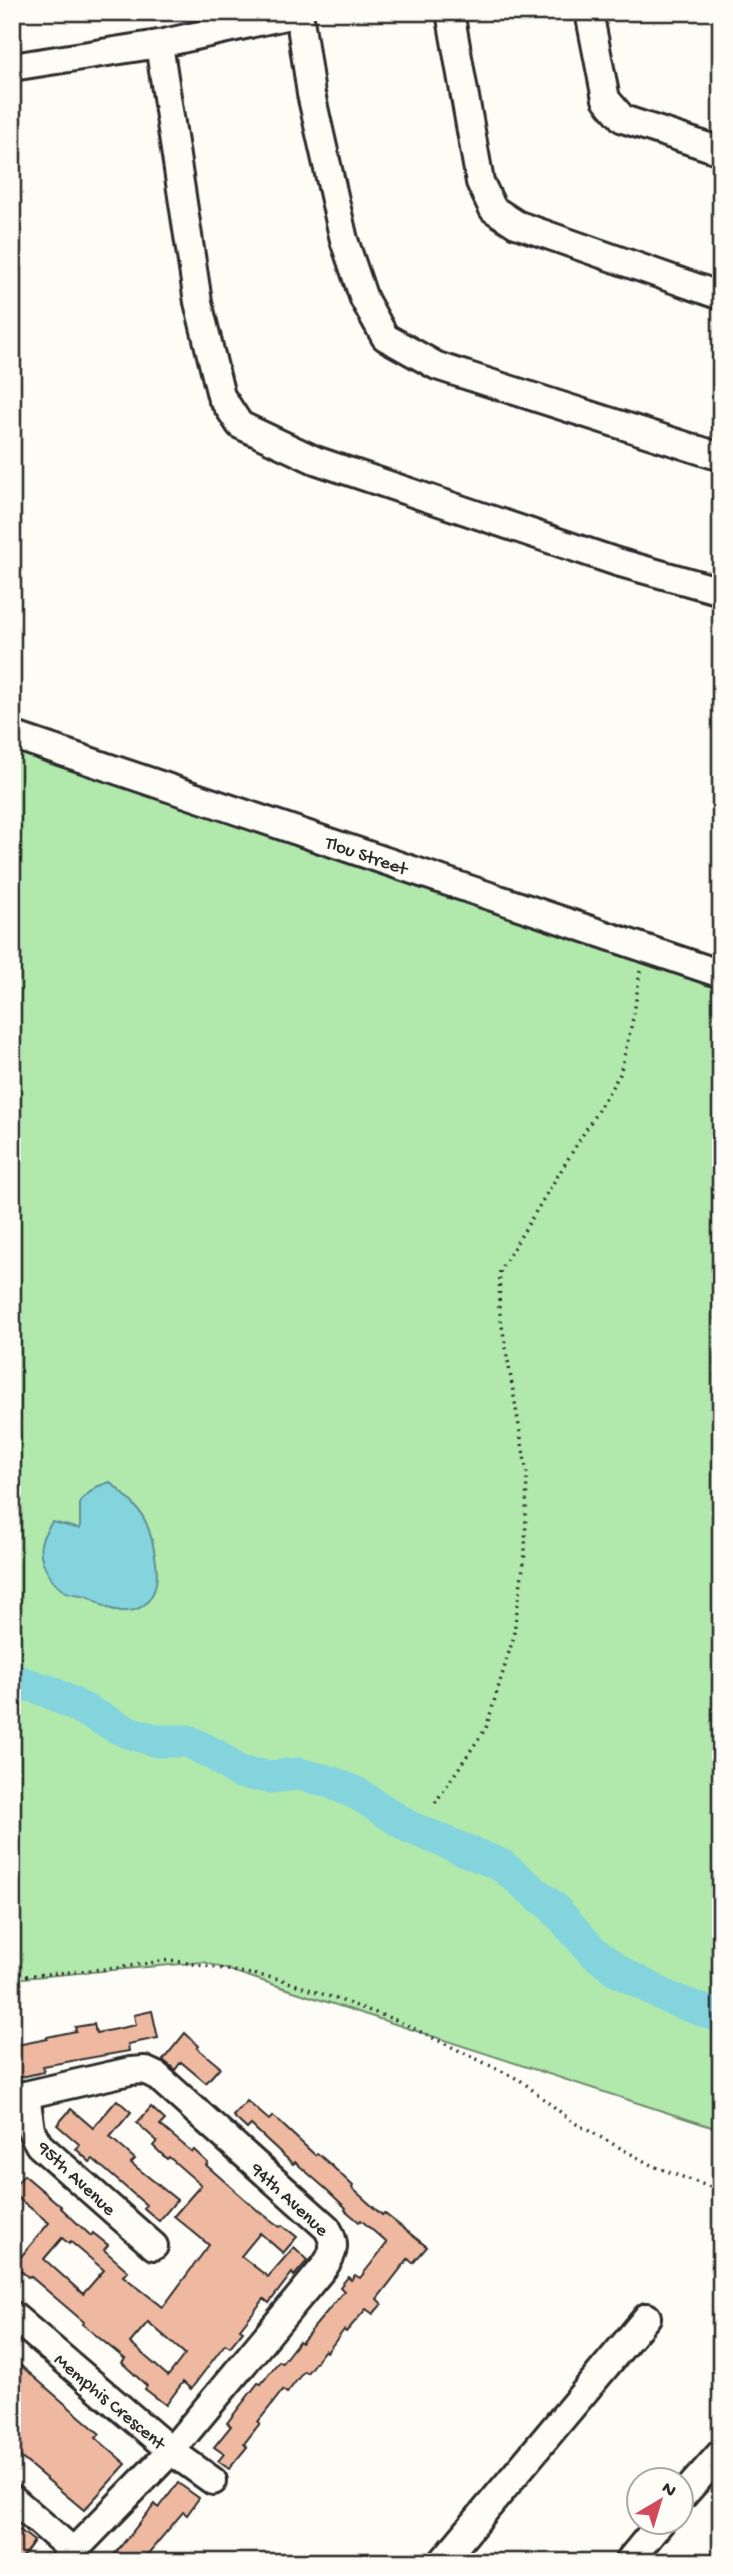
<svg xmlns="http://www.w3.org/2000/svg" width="733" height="2574" font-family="'Gochi Hand',sans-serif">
<rect width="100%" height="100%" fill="#fdfcf7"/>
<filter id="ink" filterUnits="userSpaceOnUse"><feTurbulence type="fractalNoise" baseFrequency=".0143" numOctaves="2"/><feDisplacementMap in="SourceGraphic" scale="14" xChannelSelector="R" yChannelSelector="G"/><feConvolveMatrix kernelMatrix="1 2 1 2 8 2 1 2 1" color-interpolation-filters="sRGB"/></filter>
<g filter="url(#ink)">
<path fill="#b1e9ad" stroke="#6e8a6c" stroke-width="2" d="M12,742L721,984V2130L204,1962L12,1979Z"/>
<path fill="#83d4dc" stroke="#609095" stroke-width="2" d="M110,1482C142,1510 150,1519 156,1562C161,1595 144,1620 108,1608C102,1606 96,1600 89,1597C82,1594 71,1595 64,1591C50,1582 36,1557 42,1540C44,1534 49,1527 52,1522L80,1529V1501L96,1487Z"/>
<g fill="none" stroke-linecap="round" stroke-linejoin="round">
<path stroke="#83d4dc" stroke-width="33" d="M12,1684L20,1682L48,1691L125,1731L157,1741H188L215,1755L239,1772L269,1777L299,1774L330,1782L358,1794L409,1827L501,1865L553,1907L593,1952L618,1971L669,1998L721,2017"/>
</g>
<g fill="#eeb9a0" stroke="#2b2b2b" stroke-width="2" fill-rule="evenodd">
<path d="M152,2011L158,2038L128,2044L129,2051L43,2066L44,2072L12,2079V2046L47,2039V2037L76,2031L75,2027L94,2024L96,2033L136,2025L134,2015Z"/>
<path d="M185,2033L199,2046L197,2048L220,2067L206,2083L181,2062L175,2070L163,2060Z"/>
<path d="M117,2100L131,2112L110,2137L135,2159L131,2163L177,2200L159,2221L144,2208L146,2205L116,2179L93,2159L90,2162L76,2149L80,2145L57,2125L71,2109L93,2128Z"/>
<path d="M247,2101L269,2120L273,2116L315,2155L317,2153L331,2165L353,2186L352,2188L382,2215L384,2213L427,2247L413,2263L408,2259L377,2299L382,2304L373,2314L366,2309L346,2332L344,2330L327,2352L325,2350L307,2373L304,2371L287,2393L283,2390L258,2422L260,2423L244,2444L247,2447L229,2469L218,2461L224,2454L214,2447L231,2426L227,2423L258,2383L261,2384L279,2361L282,2363L299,2341L301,2343L344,2291L340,2287L348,2277L351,2280L355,2275L360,2278L387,2243L361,2220L359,2222L345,2210L346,2208L326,2189L295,2162L293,2164L251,2125L247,2129L233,2116Z"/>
<path d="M151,2107L165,2120L160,2125L192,2152L194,2150L208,2163L206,2165L256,2209L280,2227L282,2225L297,2237L283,2253L260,2233L241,2256L268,2277L294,2247L308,2260L294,2276L292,2273L269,2303L264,2299L240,2329L243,2331L230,2347L225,2344L191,2389L183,2382L166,2405L145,2389L147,2386L122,2363L125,2359L82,2324L84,2322L30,2276L28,2277L14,2265L49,2223L12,2193V2189L24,2175L62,2207L61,2208L91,2236L93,2233L108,2245L104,2250L128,2271L123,2276L163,2307L209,2245L174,2216L201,2185L169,2157L167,2159L153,2146L157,2141L137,2123ZM62,2238L69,2244L71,2242L104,2270L83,2294L44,2259ZM148,2322L185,2354L168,2376L130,2343Z"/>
<path d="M12,2358L100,2434L96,2438L126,2464L84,2510L12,2450Z"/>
<path d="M178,2483L199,2498L187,2515L183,2512L141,2562H108L155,2504L159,2508Z"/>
<path d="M12,2524L34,2541L19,2562H12Z"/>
</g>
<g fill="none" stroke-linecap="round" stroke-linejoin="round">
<g stroke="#2b2b2b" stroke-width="32">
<g id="minor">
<path d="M299,12L311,94L344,240L364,299L385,337L437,366L721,457"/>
<path d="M450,12L480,182L493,209L516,224L721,296"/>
<path d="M589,12L606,99L623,119L721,151"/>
<path d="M159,44L198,302L221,396L240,425L315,460L617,562L721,591"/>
<path d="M12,67L159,44L299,13"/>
<path d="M12,735L721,974"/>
<path d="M26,2095L31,2130L39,2145L154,2246"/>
<path d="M12,2098L130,2071L144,2070L157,2076L327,2228C336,2243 335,2252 324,2267L171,2451L63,2562"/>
<path d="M12,2315L171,2451L213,2481"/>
<path d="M12,2498L73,2551"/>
<path d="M680,2499L721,2453"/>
<path d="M442,2562L647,2317"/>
<path d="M628,2562L661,2522"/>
</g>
</g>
<g stroke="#2b2b2b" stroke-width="3.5" stroke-dasharray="2 5" stroke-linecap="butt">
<path d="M435,1803L486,1728L513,1639L525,1553L527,1473L499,1308L500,1270L620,1074L634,1014L640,971"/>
<path d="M12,1977L116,1968L170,1960L280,1979L396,2020L520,2080L573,2122L653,2166L721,2191"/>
</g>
<use href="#minor" stroke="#fdfcf7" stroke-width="26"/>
</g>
</g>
<g text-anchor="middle" stroke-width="5" stroke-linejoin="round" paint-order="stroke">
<g font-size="19" fill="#2b2b2b" stroke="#fdfcf7">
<text transform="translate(367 854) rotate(19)" y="7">Tlou Street</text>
<text transform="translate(78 2177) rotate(43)" y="7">95th Avenue</text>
<text transform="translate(291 2198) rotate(43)" y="7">94th Avenue</text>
<text transform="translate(111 2400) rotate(40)" y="7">Memphis Crescent</text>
</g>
</g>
<rect width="733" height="2574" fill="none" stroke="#fdfcf7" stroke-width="42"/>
<rect x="21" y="21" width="691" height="2532" fill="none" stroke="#2b2b2b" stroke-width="2.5" filter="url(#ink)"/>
<g transform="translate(660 2501) rotate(38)"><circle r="33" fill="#fdfcf7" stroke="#a9a8a5" stroke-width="2"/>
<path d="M0-5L12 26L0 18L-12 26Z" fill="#d1495b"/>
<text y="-10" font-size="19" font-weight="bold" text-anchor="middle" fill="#2b2b2b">N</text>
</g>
</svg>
